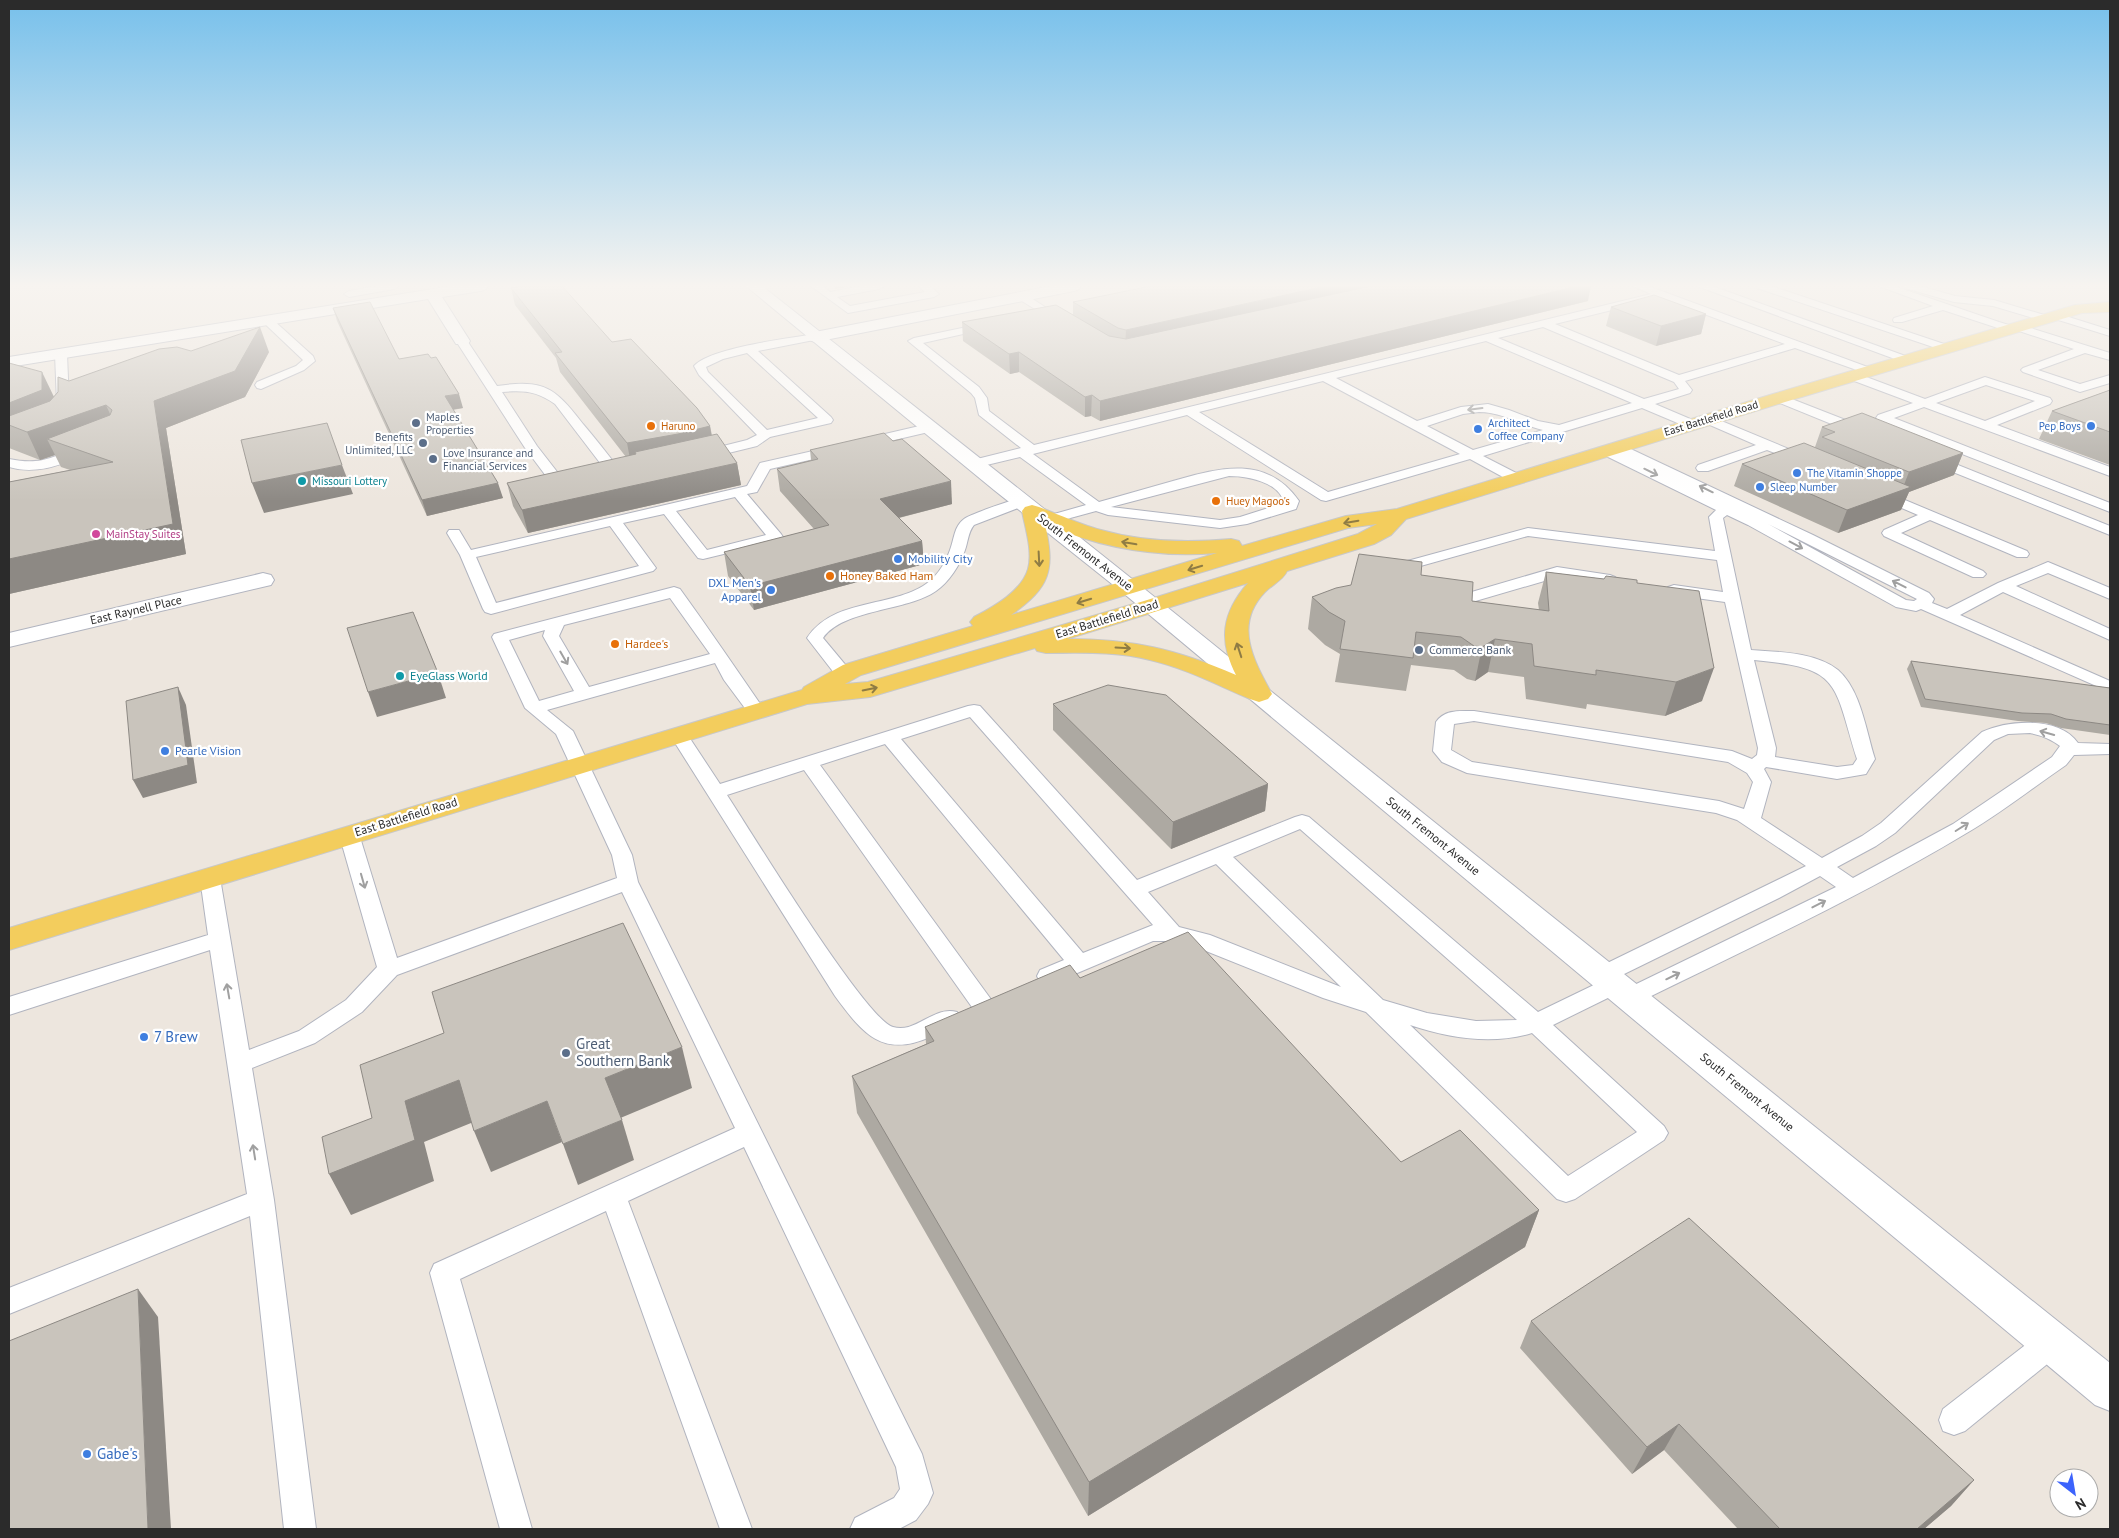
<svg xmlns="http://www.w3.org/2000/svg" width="2119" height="1538" font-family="'PT Sans',sans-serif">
<rect width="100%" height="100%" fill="#ede6de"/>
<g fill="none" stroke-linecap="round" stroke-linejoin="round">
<g stroke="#b1b4bf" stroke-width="2">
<g id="lane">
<path d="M376,286H399L394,289L349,297L344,294L349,291Z"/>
<path d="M811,286H823L830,292L861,286H884L879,289L837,297L850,306L925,292L918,286H930L939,294L934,297L848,313Z"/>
<path d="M1633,286H1648L1873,369L1875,371L1873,373H1865L1795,348L1685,381L1692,390L1690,393L1655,404L1695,421L1697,424L1695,427H1687L1642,408L1483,456L1522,476L1524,479L1522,482H1512L1470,459L1326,501L1321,500L1187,415L1033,454L1099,502C1124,495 1148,488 1173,481C1219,468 1266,454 1299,501L1296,509L1247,524L1220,528L1108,515L1096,511L1052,523L1047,522L1045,519L1047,516L1086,505L1020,457L974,468L969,467L967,464L969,461L1021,448L979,415L975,398L971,393L908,341L914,338L986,323L990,324L991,326L990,328L923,343L979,387L987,398L989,411L1034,445L1651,294ZM1661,298L1785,344L1679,375L1555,324ZM1543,327L1674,382L1679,389L1644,399L1498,338ZM1486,341L1632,403L1559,425L1538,421L1509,410L1488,404L1461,407L1417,421L1336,378ZM1323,381L1460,454L1328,492L1199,412ZM1479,412C1502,412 1521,425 1543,430L1473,450L1427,426L1463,414ZM1229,476C1247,476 1280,482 1284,503L1240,517L1220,520L1111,507Z"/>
<path d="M1697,286H1712L1911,358L1913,360L1907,363L1903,362Z"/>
<path d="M1756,286H1771L1950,346L1952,348L1950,350H1942L1757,288Z"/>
<path d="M1879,286H1894L1999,322L2012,326L2021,325L2110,353V360L2085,353L2038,370L2080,384L2110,375V383L2080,392L2023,372L2021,370L2023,368L2074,349L2016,330L2007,331L1943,310L1902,322H1894L1893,320L1894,318L1933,306Z"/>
<path d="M1904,286H1920L1955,296L1994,300L2051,317L2052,319L2047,322L1993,306L1954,302L1905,288Z"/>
<path d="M1021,293L1025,294L1068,322L1067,324H1059L1017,298L1016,296L1017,294Z"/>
<path d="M2056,313L2110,330V336L2052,318L2051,316Z"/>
<path d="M268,318L272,319L313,356L315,361L304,370L261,389L257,388L255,385L257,382L296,366L303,360L264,323L263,321L264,319Z"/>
<path d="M815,334L821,337L819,339L758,351L831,417L833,420L831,423L770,437L757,446L704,459L699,458L697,455L699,452L747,440L757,435L699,375L694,366C709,348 790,338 815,334ZM747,353L818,418L767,430L708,372L706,367L723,359Z"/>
<path d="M462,338L466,339L497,386C545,379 555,388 583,424C596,439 608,455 620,470L622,473L620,476H610L555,404C537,391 523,390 502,392L537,446L558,473L574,474L581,478L574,482L549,480L525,448L456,341Z"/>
<path d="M61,351L67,354L69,403L63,407L57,403L55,354Z"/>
<path d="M1853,372L1925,399L1985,377L2050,398L2052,401L2050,404L1997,425L2110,467V476L1924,407L1894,418L2110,503V512L1878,421L1876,418L1878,415L1913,403L1849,379L1847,376ZM1986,385L2035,401L1985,421L1936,403Z"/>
<path d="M1779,394L1866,428L1867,431L1866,434H1856L1775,401L1773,398L1775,395Z"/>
<path d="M1707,415L1808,457L1810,460L1803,464L1767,450L1708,471H1698L1696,468L1698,465L1756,445L1703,422L1701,419Z"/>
<path d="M928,424L934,428L933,431L864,447L857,443L859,440Z"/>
<path d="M1618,443L1813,535L1929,593L1934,599L1932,603L1947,609L1998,583L2048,562L2110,588V599L2048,573L2016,586L2110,629V640L2003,592L1960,615L2110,681V692L1921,609L1916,611L1896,607L1748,525L1727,515L1723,518L1751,650C1778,652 1815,652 1838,670C1861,690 1866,731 1875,759L1866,774L1837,779L1766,767L1764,769L1771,782L1761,818L1822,858L1862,836L1881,823L1982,732C2008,720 2059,716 2078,743L2110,744V754L2074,755L2066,765C2032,788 2000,814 1965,834C1860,897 1747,949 1637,1003L1629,1006L1621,1003L1618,997L1620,992L1553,1025L1664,1126L1668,1133L1664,1140L1575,1199L1566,1202L1557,1199L1366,1012L1323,998L1196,947L1172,941H1153L1056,982L1048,984L1040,982L1037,976L1040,970L1064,960L885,744L820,765L990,998L993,1004L990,1010L982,1013L974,1010L804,770L727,795C750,830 865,1019 893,1027C916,1034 934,1005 957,1012L961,1018C955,1028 942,1032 932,1036C883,1059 863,1034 835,996L670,735L673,731L679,730L685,731L720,784L968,706L974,705L980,706L1137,880L1295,817L1302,815L1309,817L1538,1012L1600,982L1595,981L1592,975L1595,969L1806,866L1737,820L1716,813L1467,773L1442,762L1433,751L1436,722C1445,709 1460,711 1474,711L1732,751L1752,759L1757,755L1758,748L1725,602L1674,595L1668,593L1666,590L1668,587L1674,585L1723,592L1717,560L1528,536L1417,567L1420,571L1417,574C1409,576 1402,573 1397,566L1400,563L1528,528L1715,551L1709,517L1716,510L1602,454L1600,451L1607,447L1613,449V444ZM1768,524L1917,599L1914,601L1906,600ZM1754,660C1842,668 1833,682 1857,759L1853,765L1837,767L1775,757L1776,748ZM970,717L1153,925L1083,953L901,739ZM1474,721L1728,762L1747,773L1753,782L1744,809L1719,801L1472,762L1451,750L1454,724ZM2030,733C2041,735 2051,739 2060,746L2052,757L1953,824L1853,878L1837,867L1876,846L1895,833L1994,740L2008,734ZM1300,829L1517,1020L1476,1021L1427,1013L1383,1000L1233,857ZM1216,864L1341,987L1210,935L1179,927L1148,892ZM1820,876L1836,887L1624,990L1626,985L1623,979L1618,977L1779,898ZM1410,1025C1449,1038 1492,1045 1532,1033L1637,1132L1568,1176Z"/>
<path d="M835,446L840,447L842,450L840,453L770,469L757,492L747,494L781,534L783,537L781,540L703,559L698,558L664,514L623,523L656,568L653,571L491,614L485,612L483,609L460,555L447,533L449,530H459L471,550L747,486L760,463ZM735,497L766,535L707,550L676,511ZM610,526L639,566L496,603L476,557Z"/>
<path d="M81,448L86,449L88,452L86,455C60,465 36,475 9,467V459C43,466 50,456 81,448Z"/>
<path d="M1933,455L2110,526V535L1928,462L1926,459Z"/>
<path d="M1881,490L2027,551L2029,554L2027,557H2017L1930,520L1901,533L1983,571L1986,574L1983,577H1973L1884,536L1882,533L1884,530L1918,515L1876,497L1874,494Z"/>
<path d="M1021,498L1026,499L1028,502L1026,505L974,525C968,532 968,542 965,550C960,565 949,582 936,591C908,611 843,609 823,638L853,674L850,678L844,679L838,678L807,638C833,599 886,608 923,586C936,578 945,564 950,550C954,540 954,526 964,519C971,514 1011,500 1021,498Z"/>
<path d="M1557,567L1610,575L1615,577L1618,580L1615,583L1610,585L1558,577L1455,607L1449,605L1441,597L1443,594L1449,592L1458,596Z"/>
<path d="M674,587L680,589C709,629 737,670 765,711L762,715L756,716L750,715L724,680L715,663L547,710L573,731L632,855L638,882L922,1454L933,1493L928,1504L916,1520L899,1529H850L855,1518L894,1498L900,1489L896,1467L744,1147L628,1201L752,1529H720L606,1211L460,1279L532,1529H500L430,1273L434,1264L735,1128L622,892L397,975L362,1012L315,1043L252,1068L274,1200L316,1529H284L250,1216L9,1314V1288L247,1194L210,950L9,1015V997L208,935L200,878L203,873L210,871L217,873L220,878L249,1050L299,1031L346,1000L377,967L339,834L342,829L349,828L356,829L359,834L397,958L617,878L612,855L556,734L525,708L492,637L494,634ZM670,598L710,654L589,687L559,636L564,625ZM545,630L543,636L574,691L539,701L509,640Z"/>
<path d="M2052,1328L2062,1332L2066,1342L2062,1352L1965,1431L1954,1435L1943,1431L1939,1420L1943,1409L2042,1332Z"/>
</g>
</g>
<g stroke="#b1b4bf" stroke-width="2">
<g id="street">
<path d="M452,286H488L486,289L481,291L442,297L470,341L468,344H456L428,299L9,367V357Z"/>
<path d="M1051,286H1081L1079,289L1074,291L815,342L809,340L807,337L809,334L815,332Z"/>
<path d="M263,573L271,575L274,580L271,585L9,647V633Z"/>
</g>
</g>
<g stroke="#b1b4bf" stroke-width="2">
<path id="secondary" d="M746,286H762C931,420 1101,552 1268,689L2110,1363V1411L2095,1405L1122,592L994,490Z"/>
</g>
<g stroke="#c8c8c8" stroke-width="2">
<path id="primary" d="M2110,302V312L2082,313L1785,402L1406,519L1391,535L1374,544L1287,571C1284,579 1272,585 1265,592C1233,625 1254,661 1272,694L1268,699L1259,702L1250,699C1217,685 1185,668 1150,660C1116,651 1080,653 1046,653L1037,651L1035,648L870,697L807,704L9,950V928L802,690L804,687L843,665L973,626L970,622L974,617C993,607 1022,591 1028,569C1033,551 1025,528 1022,511L1025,507L1032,505L1039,507C1060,515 1079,524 1101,530C1143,542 1188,543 1231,539L1239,541L1242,546L1346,516L1397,509L1773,394L2075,305ZM1045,524C1100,548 1158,558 1217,553L1011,615C1051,587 1055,570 1045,524ZM1377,524L1358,534L1144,601L868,682L845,684L861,675L1348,528ZM1248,583C1222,613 1218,640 1236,675C1176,649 1132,639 1067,639Z"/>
</g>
<use href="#lane" fill="#fff" fill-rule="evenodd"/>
<use href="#street" fill="#fff" fill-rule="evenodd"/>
<use href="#secondary" fill="#fff" fill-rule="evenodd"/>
<use href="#primary" fill="#f3cd5d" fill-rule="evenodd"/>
</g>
<g fill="#ada9a2">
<path d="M511,288L612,342L710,426L712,435L737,463L741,485L528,533L513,506L507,483L626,457L560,372L556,358L515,305Z"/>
<path d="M1588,301L1100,421L1091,416L1085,417L1019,372L1010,374L963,341L962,322L1073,315V302Z"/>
<path d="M1611,307L1706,314L1701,334L1656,346L1606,326Z"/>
<path d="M333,308L463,408L453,410L503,498L427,516L337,321Z"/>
<path d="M191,351L269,352L245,397L166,428L186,554L9,594V482L70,470L61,467L55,455L40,460L9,448V363L54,397L69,381Z"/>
<path d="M2110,390V465L2039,439L2052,411Z"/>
<path d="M1822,427L1963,453L1954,475L1909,492L1901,510L1838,533L1734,486L1742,464L1815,447Z"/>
<path d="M810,450L952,504L899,518L922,541L924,564L754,610L728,576L724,552L814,529L780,491L777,469L811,460Z"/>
<path d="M1546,572L1637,583L1702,701L1665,716L1587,704L1586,709L1526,699L1524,677L1488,672L1475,681L1467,679L1454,670L1411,665L1406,691L1335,682L1340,654L1325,645L1308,629L1312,597L1351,585L1421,575L1472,601L1539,610L1538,603Z"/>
<path d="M1911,661L2110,688V735L2061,728L2046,723L2018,721L1921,707L1907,669Z"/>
<path d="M1053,704L1268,784L1265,811L1171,849L1053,730Z"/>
<path d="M1080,978L1401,1162L1539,1210L1525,1247L1088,1516L857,1113L852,1076L926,1044L925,1027Z"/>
<path d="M1531,1321L1974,1480L1951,1506L1924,1529H1738L1664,1450L1632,1474L1520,1348Z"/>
</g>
<g fill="#8d8984">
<path d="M835,286H850L835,289Z"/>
<path d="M1326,286H1405L1125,349L1126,330Z"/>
<path d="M1578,286H1591L1588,301L1100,421V401Z"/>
<path d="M1706,314L1701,334L1656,346L1661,326Z"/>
<path d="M260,327L269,352L245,397L166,428L186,554L9,594V559L173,524L154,401Z"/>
<path d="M1019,352V372L1010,374L1009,354Z"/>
<path d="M42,372L55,399L9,425V403Z"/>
<path d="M459,394L463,408L449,410L445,396Z"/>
<path d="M1092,395L1091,416L1085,417V397Z"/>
<path d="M106,405L118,432L47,439L55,455L40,460L27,432Z"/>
<path d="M710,426L713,446L635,452L637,463L631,464L627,443Z"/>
<path d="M1963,453L1954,475L1909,492L1901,510L1838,533L1847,510L1902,490L1909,472Z"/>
<path d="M737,463L741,485L528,533L522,510Z"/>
<path d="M342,465L353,494L264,513L252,483Z"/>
<path d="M951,481L952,504L882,522L880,499Z"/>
<path d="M498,483L503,498L427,516L422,500Z"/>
<path d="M922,541L924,564L754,610L750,586Z"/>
<path d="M1495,639L1488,672L1475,681L1482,647Z"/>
<path d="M1714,668L1702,701L1665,716L1676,682Z"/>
<path d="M438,673L446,698L377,717L368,692Z"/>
<path d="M178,687L186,705L197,783L143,798L133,780Z"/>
<path d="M1268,784L1265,811L1171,849L1173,822Z"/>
<path d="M682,1047L692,1088L618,1119L605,1078Z"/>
<path d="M459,1080L476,1121L424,1142L434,1181L351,1215L329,1174L405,1101Z"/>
<path d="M547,1101L562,1142L491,1172L474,1131Z"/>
<path d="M622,1120L634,1160L578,1185L563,1144Z"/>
<path d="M1539,1210L1525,1247L1088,1516L1089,1482Z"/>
<path d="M138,1289L158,1317L171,1529H148Z"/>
<path d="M1679,1424L1664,1450L1632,1474L1647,1447Z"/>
<path d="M1974,1480L1951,1506L1924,1529H1917Z"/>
</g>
<g fill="#c9c4bc" stroke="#8d8984">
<path d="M520,286H562L612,342L631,339L697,408L710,426L678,434L627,443L555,353L562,352L511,288Z"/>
<path d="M1151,286H1326L1126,330L1118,328L1073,302Z"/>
<path d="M1371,286H1578L1100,401L1092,395L1085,397L1019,352L1009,354L962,322L1056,305L1109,336L1126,339Z"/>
<path d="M1654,295L1706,314L1661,326L1611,307Z"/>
<path d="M370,302L399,359L428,354L431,358L436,357L459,394L445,396L498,483L422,500L333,308Z"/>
<path d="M260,327L235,371L154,401L173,524L9,559V482L113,462L47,439L110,415L112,410L106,405L27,432L9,425V416L50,401L58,392V377L69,381L159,349L177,347L191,351Z"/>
<path d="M9,363L42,372V390L9,403Z"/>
<path d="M2110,390V432L2052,411Z"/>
<path d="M1862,413L1963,453L1909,472L1822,437L1835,432L1822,427Z"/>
<path d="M327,423L342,465L252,483L241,440Z"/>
<path d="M884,433L893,441L902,439L951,481L880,499L922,541L750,586L724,552L829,525L777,469L818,459L810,450Z"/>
<path d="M717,434L737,463L522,510L507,483L636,454L635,452Z"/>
<path d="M1804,443L1911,487L1847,510L1742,464Z"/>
<path d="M1359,554L1422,562L1421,575L1473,582L1472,601L1549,611L1546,572L1604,579L1606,576L1637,580V583L1699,591L1714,668L1676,682L1596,670V675L1534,666L1532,644L1495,639L1482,647L1474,646L1461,637L1416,632L1413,658L1340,649L1345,621L1329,612L1312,597L1336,588L1351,585Z"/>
<path d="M413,612L438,673L368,692L347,628Z"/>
<path d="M1911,661L2110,688V725L2066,719L2051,714L2022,713L1925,699Z"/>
<path d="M1108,685L1166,695L1268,784L1173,822L1053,704Z"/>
<path d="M178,687L188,765L133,780L126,701Z"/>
<path d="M623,923L682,1047L605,1078L622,1120L563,1144L547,1101L474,1131L459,1080L405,1101L415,1140L329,1174L322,1137L372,1118L360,1065L444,1033L432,992Z"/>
<path d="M1188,932L1401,1162L1460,1130L1539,1210L1089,1482L852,1076L934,1041L925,1027L1070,965L1080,978Z"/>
<path d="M1689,1218L1974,1480L1917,1529H1780L1679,1424L1647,1447L1531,1321Z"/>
<path d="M138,1289L148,1529H9V1341Z"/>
</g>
<defs><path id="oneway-shaft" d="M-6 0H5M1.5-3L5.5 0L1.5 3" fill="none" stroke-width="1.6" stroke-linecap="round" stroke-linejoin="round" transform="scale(1.25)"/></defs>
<g stroke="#a0a0a0">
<use href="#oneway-shaft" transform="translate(1475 409) rotate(173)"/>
<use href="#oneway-shaft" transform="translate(1651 472) rotate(26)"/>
<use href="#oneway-shaft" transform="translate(1706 489) rotate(-154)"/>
<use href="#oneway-shaft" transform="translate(1796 545) rotate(28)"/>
<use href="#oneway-shaft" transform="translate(1899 584) rotate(-153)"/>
<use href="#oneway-shaft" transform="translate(564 658) rotate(60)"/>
<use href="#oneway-shaft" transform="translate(2047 733) rotate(-164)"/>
<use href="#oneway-shaft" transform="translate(1962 827) rotate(-32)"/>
<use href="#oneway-shaft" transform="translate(363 881) rotate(74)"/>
<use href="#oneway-shaft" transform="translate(1819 904) rotate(-27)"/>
<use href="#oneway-shaft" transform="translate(1673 976) rotate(-26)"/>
<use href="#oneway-shaft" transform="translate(228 991) rotate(-100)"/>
<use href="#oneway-shaft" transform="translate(254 1152) rotate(-99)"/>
</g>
<g stroke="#8f7c44">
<use href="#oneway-shaft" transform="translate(1351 522) rotate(170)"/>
<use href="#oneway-shaft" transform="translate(1129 543) rotate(-170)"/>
<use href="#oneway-shaft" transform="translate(1039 559) rotate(87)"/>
<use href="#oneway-shaft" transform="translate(1195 568) rotate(163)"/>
<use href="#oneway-shaft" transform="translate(1084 601) rotate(163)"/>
<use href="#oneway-shaft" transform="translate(1123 648) rotate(3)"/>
<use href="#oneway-shaft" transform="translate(1239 650) rotate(-108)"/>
<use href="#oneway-shaft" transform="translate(870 689) rotate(-11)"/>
</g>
<linearGradient id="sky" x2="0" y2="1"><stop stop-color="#77c0eb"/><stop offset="0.57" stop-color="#f7f4f0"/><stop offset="1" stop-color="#f7f4f0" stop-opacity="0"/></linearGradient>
<rect width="2119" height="501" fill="url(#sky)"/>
<g fill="#5c6f8a" stroke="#fff" stroke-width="2">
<circle cx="416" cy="423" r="5"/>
<circle cx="423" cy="443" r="5"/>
<circle cx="433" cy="459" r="5"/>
<circle cx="1419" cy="650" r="5"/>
<circle cx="566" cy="1053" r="5"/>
</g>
<g fill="#e8710a" stroke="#fff" stroke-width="2">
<circle cx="651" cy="426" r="5"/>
<circle cx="1216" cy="501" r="5"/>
<circle cx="830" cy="576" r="5"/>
<circle cx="615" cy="644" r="5"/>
</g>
<g fill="#3f7fe0" stroke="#fff" stroke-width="2">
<circle cx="2091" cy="426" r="5"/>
<circle cx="1478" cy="429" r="5"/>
<circle cx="1797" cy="473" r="5"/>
<circle cx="1760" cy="487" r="5"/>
<circle cx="898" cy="559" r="5"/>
<circle cx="771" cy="590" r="5"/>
<circle cx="165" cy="751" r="5"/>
<circle cx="144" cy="1037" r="5"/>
<circle cx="87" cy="1454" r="5"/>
</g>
<g fill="#0f9aa8" stroke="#fff" stroke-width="2">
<circle cx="302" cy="481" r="5"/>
<circle cx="400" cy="676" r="5"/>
</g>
<circle fill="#d1479c" stroke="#fff" stroke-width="2" cx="96" cy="534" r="5"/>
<g text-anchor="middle" stroke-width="4.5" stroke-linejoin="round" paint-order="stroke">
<g font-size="11" fill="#4e5e75" stroke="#fff" text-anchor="start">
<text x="426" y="421">Maples<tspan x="426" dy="13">Properties</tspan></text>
<text x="413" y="441" text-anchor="end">Benefits<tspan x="413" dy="13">Unlimited, LLC</tspan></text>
<text x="443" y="457">Love Insurance and<tspan x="443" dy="13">Financial Services</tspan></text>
</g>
<g font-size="11" fill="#2b2b2b" stroke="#fff">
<text transform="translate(1711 418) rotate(-17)" y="4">East Battlefield Road</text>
</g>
<g font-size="11" fill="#366cbe" stroke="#fff" text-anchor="start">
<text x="1488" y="427">Architect<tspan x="1488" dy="13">Coffee Company</tspan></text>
<text x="2081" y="430" text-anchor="end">Pep Boys</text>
<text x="1807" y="477">The Vitamin Shoppe</text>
<text x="1770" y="491">Sleep Number</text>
</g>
<g font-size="11" fill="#c56008" stroke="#fff" text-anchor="start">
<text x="661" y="430">Haruno</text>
<text x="1226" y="505">Huey Magoo's</text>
</g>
<g font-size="11" fill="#0d838f" stroke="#fff" text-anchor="start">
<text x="312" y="485">Missouri Lottery</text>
</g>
<g font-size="11" fill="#b23c85" stroke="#fff" text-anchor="start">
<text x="106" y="538">MainStay Suites</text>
</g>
<g font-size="12" fill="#2b2b2b" stroke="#fff">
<text transform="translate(1085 552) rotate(38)" y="4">South Fremont Avenue</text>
<text transform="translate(136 610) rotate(-13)" y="4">East Raynell Place</text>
<text transform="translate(1107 619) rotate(-17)" y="4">East Battlefield Road</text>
<text transform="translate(406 817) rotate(-17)" y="4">East Battlefield Road</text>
<text transform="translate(1433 836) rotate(39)" y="4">South Fremont Avenue</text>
<text transform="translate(1747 1092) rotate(39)" y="4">South Fremont Avenue</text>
</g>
<g font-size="12" fill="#366cbe" stroke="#fff" text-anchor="start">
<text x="908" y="563">Mobility City</text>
<text x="761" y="587" text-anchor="end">DXL Men's<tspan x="761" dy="14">Apparel</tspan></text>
<text x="175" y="755">Pearle Vision</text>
</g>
<g font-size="12" fill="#c56008" stroke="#fff" text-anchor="start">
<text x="840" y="580">Honey Baked Ham</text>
<text x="625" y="648">Hardee's</text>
</g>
<g font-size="12" fill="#4e5e75" stroke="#fff" text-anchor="start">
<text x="1429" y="654">Commerce Bank</text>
</g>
<g font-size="12" fill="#0d838f" stroke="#fff" text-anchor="start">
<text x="410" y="680">EyeGlass World</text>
</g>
<g font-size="15" fill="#366cbe" stroke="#fff" text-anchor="start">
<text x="154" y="1042">7 Brew</text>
<text x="97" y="1459">Gabe's</text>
</g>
<g font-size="15" fill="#4e5e75" stroke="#fff" text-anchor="start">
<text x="576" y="1049">Great<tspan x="576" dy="17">Southern Bank</tspan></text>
</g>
</g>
<rect width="2119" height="1538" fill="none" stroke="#2b2b2b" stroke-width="20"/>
<g transform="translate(2074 1493) rotate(149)"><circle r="24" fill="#ffffff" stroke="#aaaaaa"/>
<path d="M0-4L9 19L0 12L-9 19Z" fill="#3c63fc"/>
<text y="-8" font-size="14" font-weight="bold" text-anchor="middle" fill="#2b2b2b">N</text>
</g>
</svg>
